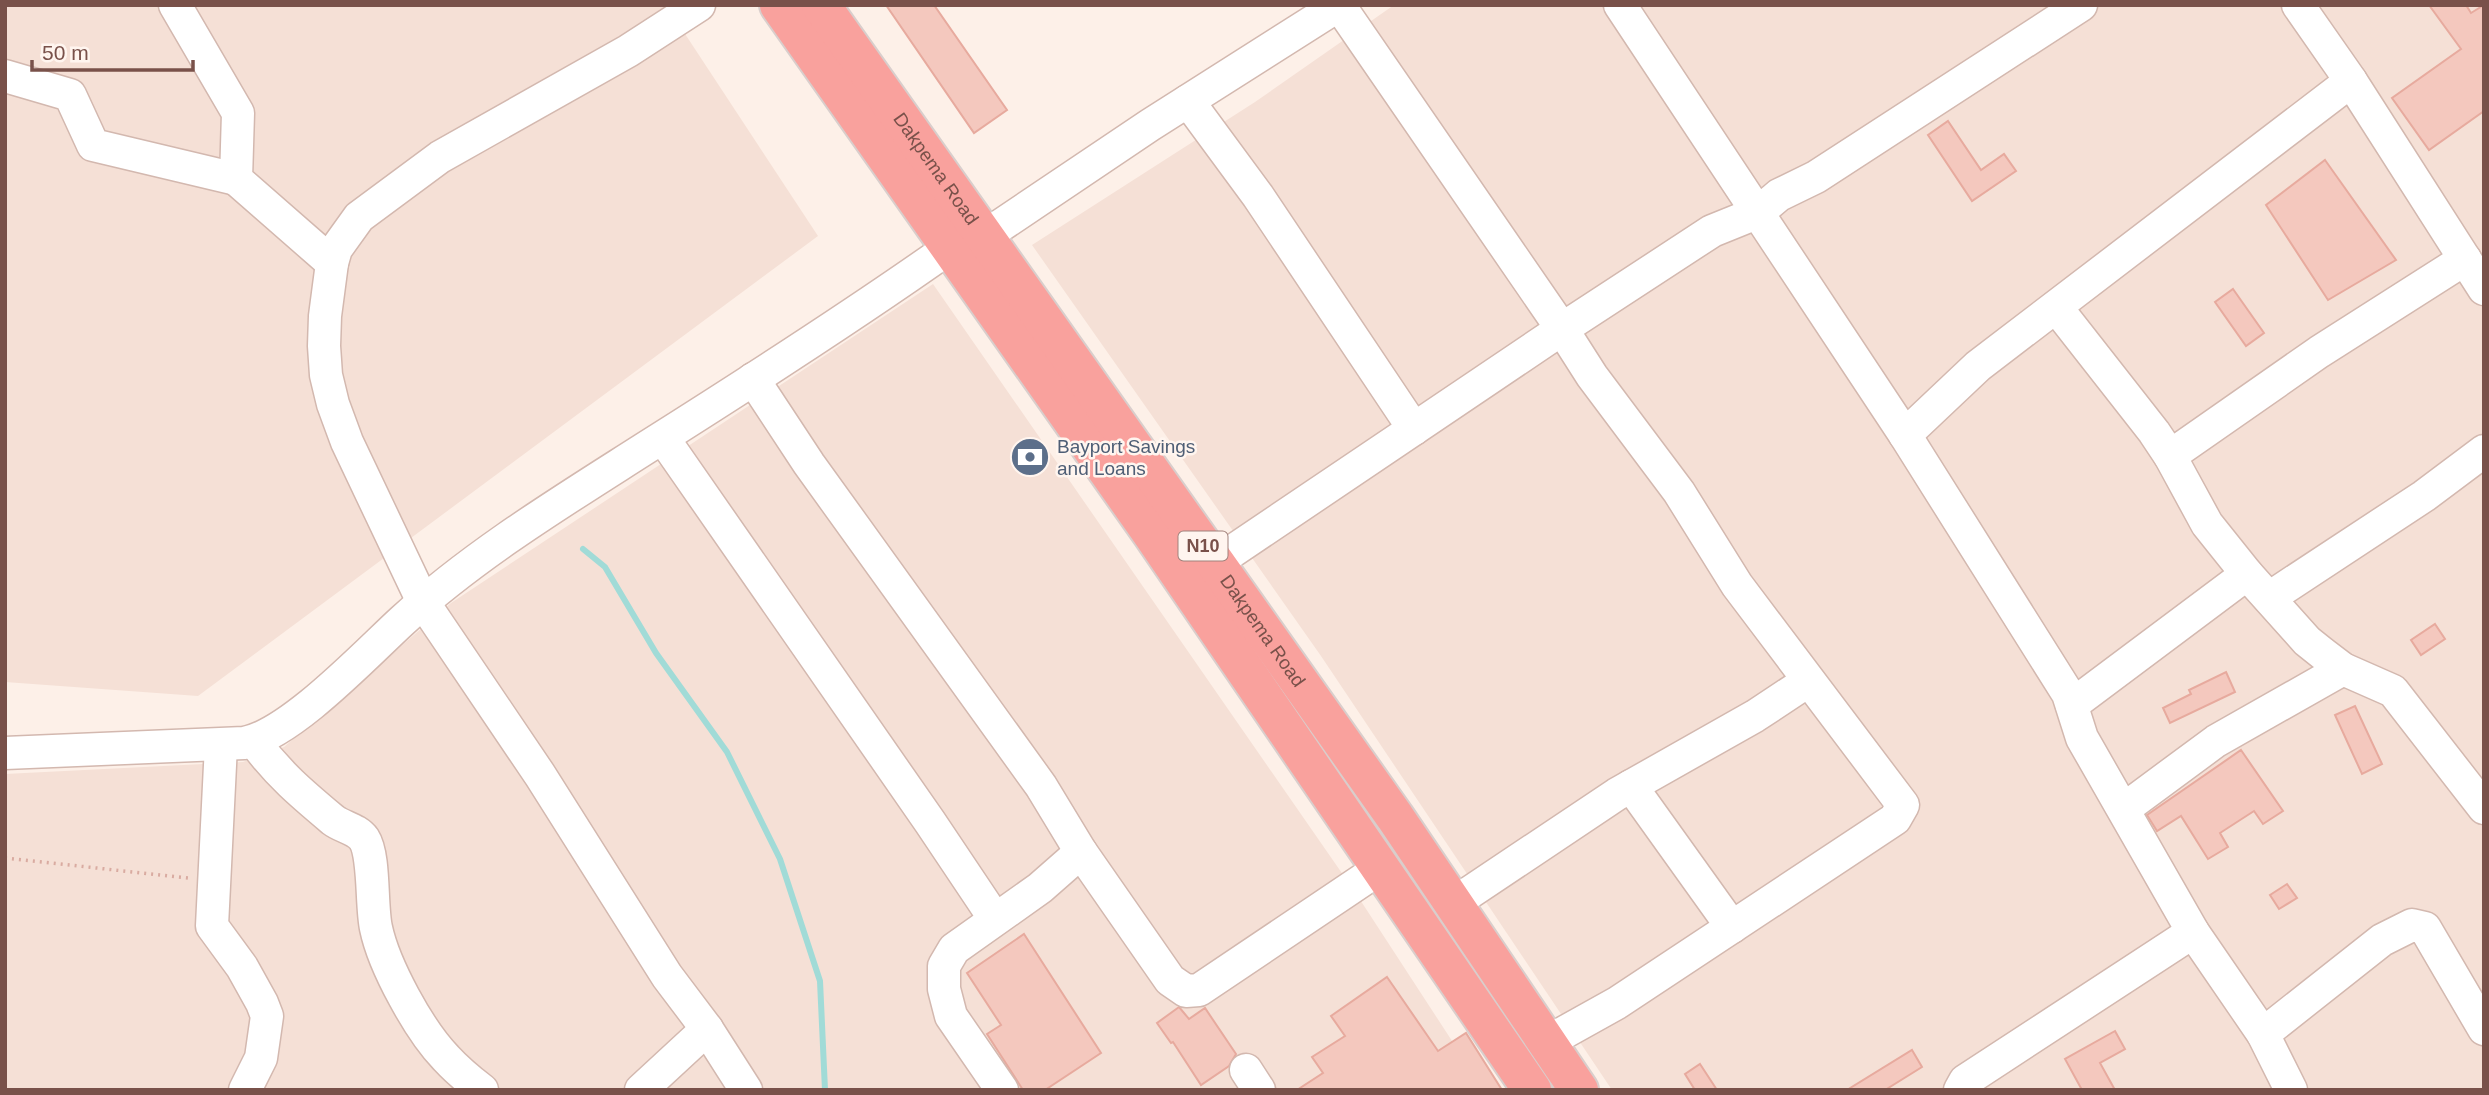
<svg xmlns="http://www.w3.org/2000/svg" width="2489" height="1095" font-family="Helvetica,sans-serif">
<rect width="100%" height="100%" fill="#fdf0e8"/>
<g fill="#f5e0d6">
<path d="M5,5H666L818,236L198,696L5,682Z"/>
<path d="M1394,5H2289L2484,299V1090H1612L1321,656L1032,245L1255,102Z"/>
<path d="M2305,5H2484V275Z"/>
<path d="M933,284L1355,892L1484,1090H5V774L243,762L284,747L451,603Z"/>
</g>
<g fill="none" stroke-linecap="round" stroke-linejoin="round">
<path stroke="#a1dbd7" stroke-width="6" d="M583,549L605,567L656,653L727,752L780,859L820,981L825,1090"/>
</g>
<g fill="#f4c8be" stroke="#e7aa9e" stroke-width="2">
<path d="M886,5H934L1007,110L974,133Z"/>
<path d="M2429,5H2466L2471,13L2484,5V111L2429,150L2392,98L2461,49Z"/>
<path d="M1948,121L1981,170L2004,154L2016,171L1972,201L1928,135Z"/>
<path d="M2325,160L2396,260L2328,300L2266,205Z"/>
<path d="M2233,289L2264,333L2246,346L2215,302Z"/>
<path d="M2435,624L2445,639L2421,655L2411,640Z"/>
<path d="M2226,672L2235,692L2170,723L2163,708L2191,694L2189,690Z"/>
<path d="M2355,706L2382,764L2362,774L2335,715Z"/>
<path d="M2241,750L2283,811L2263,824L2254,811L2220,833L2228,847L2208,859L2181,816L2157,831L2147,815Z"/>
<path d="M2287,884L2297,898L2279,909L2270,895Z"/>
<path d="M1024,934L1101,1053L1045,1090H1023L987,1034L1001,1025L967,973Z"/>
<path d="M1387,977L1438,1051L1466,1033L1502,1090H1297L1323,1073L1312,1057L1345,1036L1331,1016Z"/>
<path d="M1179,1007L1189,1019L1205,1008L1236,1054L1229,1066L1201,1085L1173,1042L1171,1043L1157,1023Z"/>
<path d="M2115,1031L2125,1049L2100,1063L2115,1090H2082L2065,1059Z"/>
<path d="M1912,1050L1922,1067L1885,1090H1847Z"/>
<path d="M1700,1064L1717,1090H1695L1685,1074Z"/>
</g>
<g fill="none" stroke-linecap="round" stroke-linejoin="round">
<g stroke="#d3b8af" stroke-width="35">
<g id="minor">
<path d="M175,5L238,113L236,179L332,263"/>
<path d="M699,5L628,51L440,157L359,217L336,249L332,263L325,316L324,346L326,375L333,404L347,442L423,602L540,775L667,976L707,1029L746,1090"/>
<path d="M1339,5L1562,329L1592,376L1679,492L1737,585L1903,805L1895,819L1617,1003L1547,1042"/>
<path d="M1620,5L1905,435L2068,694L2082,738L2193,932L2263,1034L2291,1090"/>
<path d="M2298,5L2351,81L2484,289"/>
<path d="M5,76L70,95L93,145L236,179"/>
<path d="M1188,101L1258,196L1414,429"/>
<path d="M985,236L1150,125L1339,5"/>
<path d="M2056,307L2154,432L2170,456L2207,524L2247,574L2307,641L2322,653L2343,669L2393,691L2484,808"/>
<path d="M753,379L809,464L1041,786L1081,852L1170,980L1186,991L1199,990L1382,867"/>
<path d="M1905,435L1978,366L2351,81"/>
<path d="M663,438L930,822L995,919"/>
<path d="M2170,456L2319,352L2465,259"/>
<path d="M1215,563L1562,329L1712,231L1759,212L1779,195L1816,177L2081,5"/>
<path d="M2269,598L2424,496L2484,451"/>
<path d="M2072,705L2247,574"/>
<path d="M254,741C278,774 302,794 333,820C342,827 357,829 364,839C375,856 371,906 376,928C384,966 419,1030 446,1058C457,1070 469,1080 482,1090"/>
<path d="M221,745L212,926L242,967L262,1003L267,1016L261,1058L245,1090"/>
<path d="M5,753L244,743C290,735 366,654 402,621C474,555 561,502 644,449C747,384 850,318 949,248"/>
<path d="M1631,786L1732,927"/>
<path d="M2124,809L2216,741L2343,669"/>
<path d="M1454,903L1617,794L1755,716L1808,681"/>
<path d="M2263,1034L2382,940L2412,925L2425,928L2484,1029"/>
<path d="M1246,1070L1259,1090"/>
<path d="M641,1090L707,1029"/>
<path d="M1002,1090L951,1016L944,989V966L954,949L1040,888L1081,852"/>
<path d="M1960,1090L1965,1081L2193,932"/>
</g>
</g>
<g stroke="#d9cecc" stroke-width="42">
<g id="highway">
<path d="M779,5L1152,534L1532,1090"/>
<path id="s1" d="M821,5L1395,817L1579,1090"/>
</g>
</g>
<path stroke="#d9aba1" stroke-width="3.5" stroke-dasharray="2 5" stroke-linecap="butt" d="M5,858L188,878"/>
<use href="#minor" stroke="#fff" stroke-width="32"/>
<use href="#highway" stroke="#f9a19d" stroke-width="38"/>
</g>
<defs>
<g id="bank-disc" transform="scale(2.0125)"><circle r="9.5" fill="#5c6f8a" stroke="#fff5ef"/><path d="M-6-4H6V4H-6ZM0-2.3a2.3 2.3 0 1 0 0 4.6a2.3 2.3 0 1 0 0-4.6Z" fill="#fff"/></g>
</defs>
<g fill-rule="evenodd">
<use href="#bank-disc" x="1030" y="457"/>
</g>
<g text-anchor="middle" stroke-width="5" stroke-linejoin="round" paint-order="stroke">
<rect fill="#fff5ef" stroke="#a1827c" stroke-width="2" x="1178.5" y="531.5" width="49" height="29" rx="5"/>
<g font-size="18" font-weight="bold" fill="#79514a">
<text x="1203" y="552">N10</text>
</g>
<g font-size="19" fill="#79514a" stroke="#fff5ef">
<text dy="7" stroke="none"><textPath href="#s1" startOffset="200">Dakpema Road</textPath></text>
<text dy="7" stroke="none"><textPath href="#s1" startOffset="766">Dakpema Road</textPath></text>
</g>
<g font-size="19" fill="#4e5e75" stroke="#fff5ef" text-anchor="start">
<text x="1057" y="453">Bayport Savings<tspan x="1057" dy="22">and Loans</tspan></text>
</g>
</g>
<rect width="2489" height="1095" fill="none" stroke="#79514a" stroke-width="14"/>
<path d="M32 60v10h161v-10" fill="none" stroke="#79514a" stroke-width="3.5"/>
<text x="42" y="60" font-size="21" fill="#79514a" stroke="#fff5ef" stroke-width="5" paint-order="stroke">50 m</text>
</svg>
